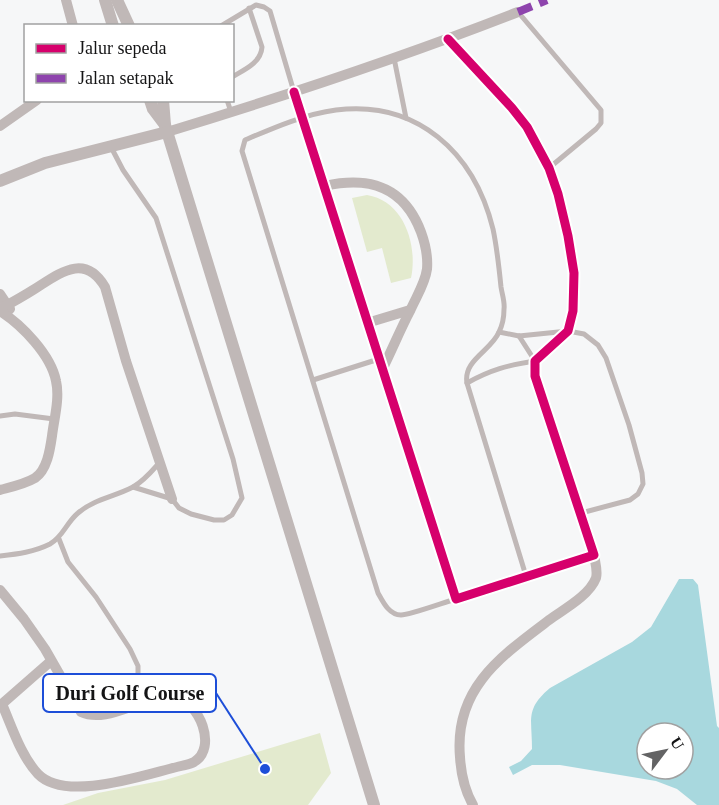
<svg xmlns="http://www.w3.org/2000/svg" width="719" height="805" font-family="Georgia,serif">
<rect width="100%" height="100%" fill="#f6f7f8"/>
<g fill="#e3eace">
<path d="M367,195C404,201 418,245 411,278L391,283L382,248L367,252L352,198Z"/>
<path d="M320,733L331,773L308,805H63L98,793L165,780Z"/>
</g>
<path fill="#a8d8de" fill-rule="evenodd" d="M679,579H693L698,585L717,726L719,728V805H697L677,789L656,781L560,765H532L513,775L509,767L521,761L532,749C532,719 525,709 550,688L632,642L651,627ZM647,733H683V769H647Z"/>
<g fill="none" stroke-linecap="round" stroke-linejoin="round">
<g stroke="#c0b8b7" stroke-width="5">
<path d="M518,12L601,110V123L596,129L549,168"/>
<path d="M221,26L256,5L264,7L270,11L294,92"/>
<path d="M394,58L406,118"/>
<path d="M232,77C244,70 261,63 262,47L249,8"/>
<path d="M227,100L231,112"/>
<path d="M111,147L123,170L156,218L233,459L242,498L232,515L224,520H214L191,514L179,508L172,499L133,487"/>
<path d="M499,332L519,336L568,331L584,334L598,345L606,358L629,425L642,473L643,484L638,494L630,500L581,513"/>
<path d="M313,380L379,359"/>
<path d="M467,383C490,370 508,365 535,361L519,336"/>
<path d="M0,416L15,414L54,419"/>
<path d="M59,539L68,562L96,597L130,649L138,666V704"/>
<path d="M0,556C18,554 34,552 50,544C63,537 66,523 78,513C94,499 114,497 133,487C144,481 152,471 160,462"/>
<path d="M456,599C445,602 410,615 401,615C389,615 383,602 378,593L242,151L245,140C273,128 305,114 336,110C417,100 474,152 493,229C497,248 499,267 501,287C502,294 505,302 504,309C504,316 502,326 499,332C491,351 463,360 467,383L526,576"/>
</g>
<g stroke="#c0b8b7" stroke-width="10">
<path d="M66,0L73,26"/>
<path d="M294,92L456,599L594,555L535,376V361L568,331L573,311L574,273L568,236L558,194L549,168L527,127L512,108L448,39"/>
<path d="M0,126L37,100"/>
<path d="M167,132C285,96 403,57 518,12"/>
<path d="M325,186C370,176 404,187 421,232C425,243 428,257 427,269C425,284 416,297 410,311C400,330 392,350 382,370"/>
<path d="M0,294L10,309"/>
<path d="M0,309C11,303 22,297 33,290C59,274 84,252 105,287L126,361L172,499"/>
<path d="M0,311C22,325 51,355 56,381C60,398 54,419 52,436C50,450 47,470 35,478C25,484 11,487 0,490"/>
<path d="M367,323L410,310"/>
<path d="M0,590L24,619L45,649L81,712C109,725 145,693 176,698C199,701 218,748 194,762C191,764 185,765 181,766C146,774 66,803 38,774C21,756 12,727 2,704L51,661"/>
<path d="M473,805C465,791 461,774 460,757C454,689 500,657 549,620C564,609 589,596 596,578C598,571 595,562 594,555"/>
</g>
<g stroke="#c0b8b7" stroke-width="12">
<path d="M105,0L113,26"/>
<path d="M117,0L129,26"/>
<path d="M150,100L153,109L165,125"/>
<path d="M163,100L165,125L374,805"/>
<path d="M0,181L45,163L167,132"/>
</g>
<path stroke="#8e44ad" stroke-width="8" stroke-dasharray="15 8" stroke-linecap="butt" d="M518,12L547,0"/>
<g stroke="#fff" stroke-width="13">
<path id="cycleway" d="M294,92L456,599L594,555L535,376V361L568,331L573,311L574,273L568,236L558,194L549,168L527,127L512,108L448,39"/>
</g>
<use href="#cycleway" stroke="#d6006c" stroke-width="9"/>
</g>
<path fill="none" stroke="#1d4ed8" stroke-width="2" d="M265 769L216 693"/>
<circle fill="#1d4ed8" stroke="#fff" stroke-width="2" cx="265" cy="769" r="6"/>
<rect fill="#fff" stroke="#1d4ed8" stroke-width="2" x="43" y="674" width="173" height="38" rx="6"/>
<g font-size="20" text-anchor="middle" font-weight="bold" fill="#141415">
<text x="130" y="700">Duri Golf Course</text>
</g>
<rect x="24" y="24" width="210" height="78" fill="#ffffff" stroke="#a1a1a1" stroke-width="1.5"/>
<rect x="36" y="44" width="30" height="9" fill="#d6006c" stroke="#a1a1a1" stroke-width="1.5"/>
<text x="78" y="54" font-size="18" fill="#141415">Jalur sepeda</text>
<rect x="36" y="74" width="30" height="9" fill="#8e44ad" stroke="#a1a1a1" stroke-width="1.5"/>
<text x="78" y="84" font-size="18" fill="#141415">Jalan setapak</text>
<g transform="translate(665 751) rotate(58)"><circle r="28" fill="#ffffff" stroke="#a1a1a1" stroke-width="1.5"/>
<path d="M0-4.5L10 22L0 15L-10 22Z" fill="#636364"/>
<text y="-9" font-size="16" font-weight="bold" text-anchor="middle" fill="#141415">U</text>
</g>
</svg>
